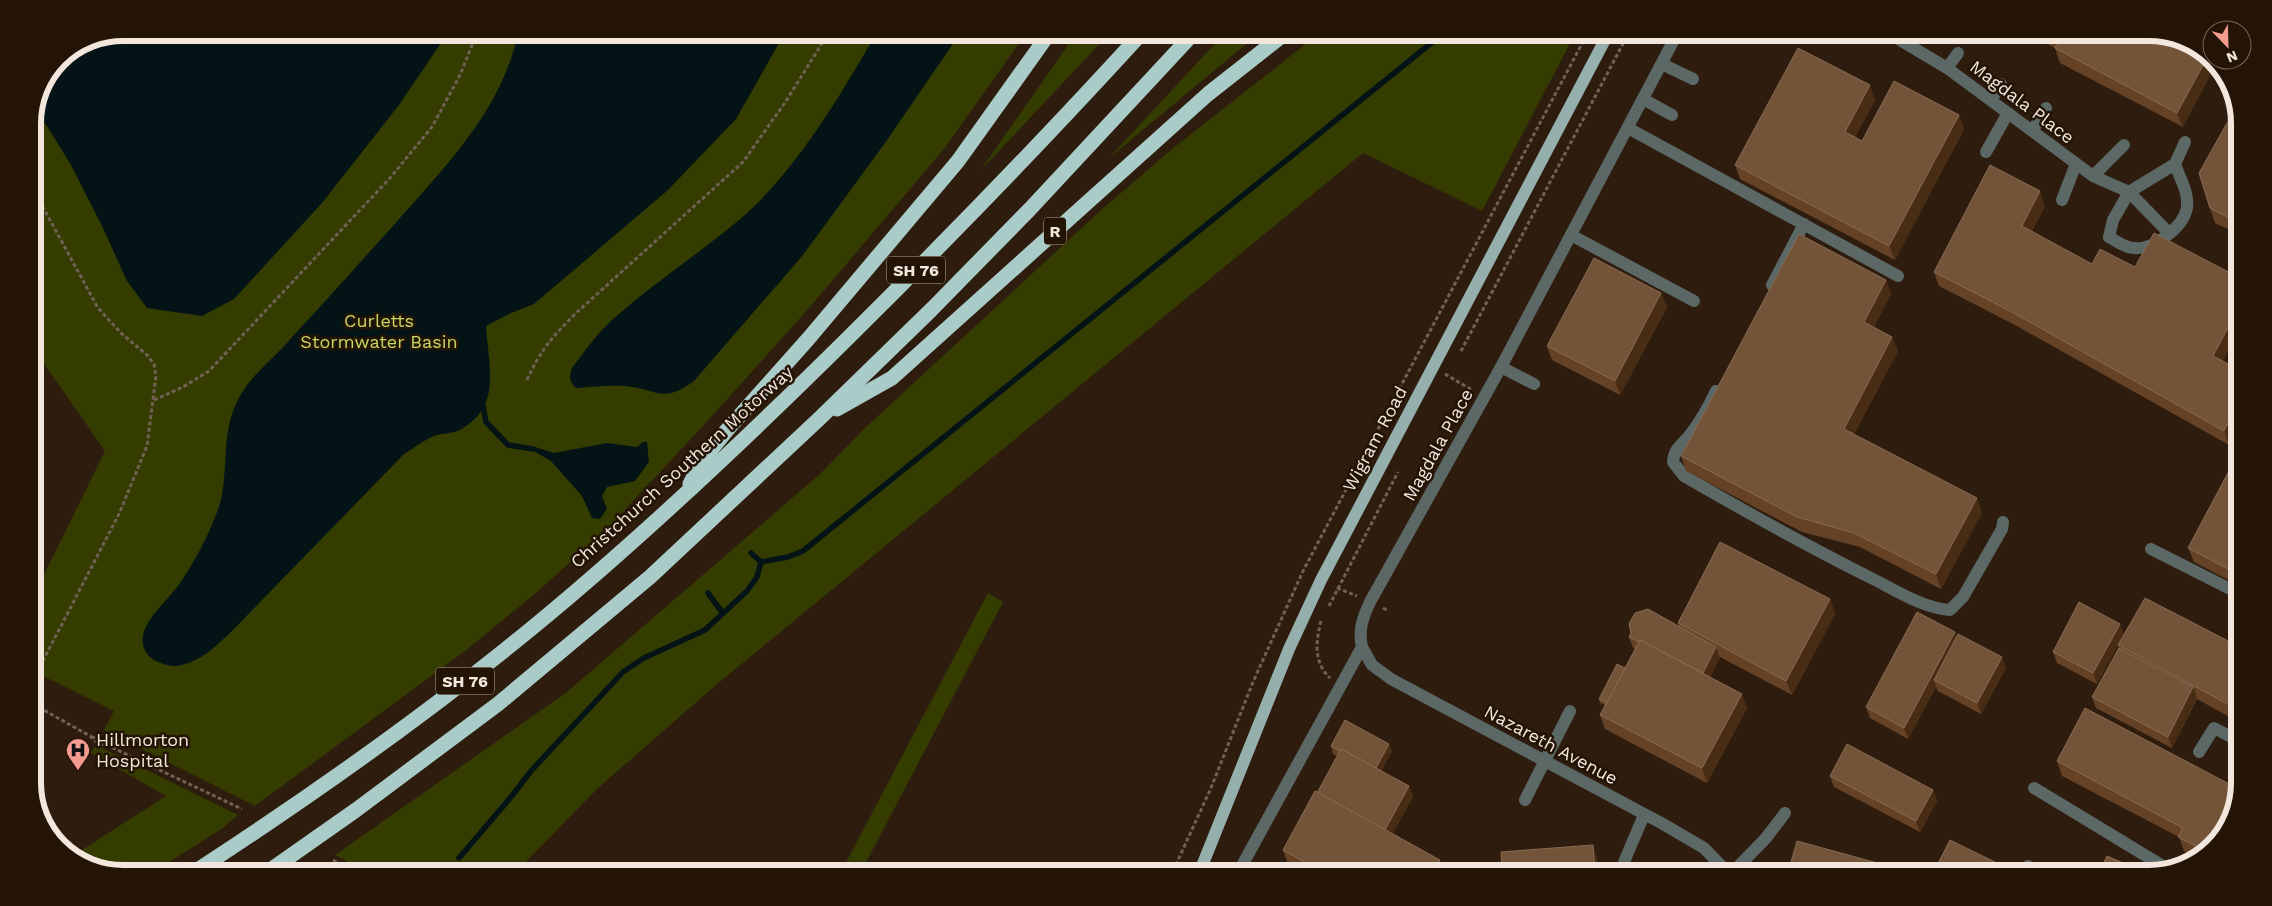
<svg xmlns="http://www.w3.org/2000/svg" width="2272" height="906" font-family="'Work Sans',sans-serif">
<rect width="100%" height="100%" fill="#2e1d0f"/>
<g fill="#343c00">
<path d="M124,33L1025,35L944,149L810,307L703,426L604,532L536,593L465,651L255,806L104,730L114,711L33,671V597L105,451L33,348V118L59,59L89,39Z"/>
<path d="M1075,35H1108L980,171Z"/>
<path d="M1223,35H1257L1108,159Z"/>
<path d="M1317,35L1574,36L1482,211L1363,153L716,685L597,789L518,870L361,869L335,855L567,692L820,474L866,427L1100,211L1172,149Z"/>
<path d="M988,593L1003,602L862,870H842Z"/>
<path d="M96,745L238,815L220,830L158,869H94L74,855L166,796L91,753Z"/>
</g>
<g fill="#041416">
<path d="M124,33H444L441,43L399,105L322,203L234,299L202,316L147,308L127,281L102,226L71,165L47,126L35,112L59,59L89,39Z"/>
<path d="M518,33L784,34L736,119L668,190L534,304L511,313L486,326C488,365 503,406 460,430C452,434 442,433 434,436C424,440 414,448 404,454L230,633C212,649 202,661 177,666C170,667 155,662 150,657C126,632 167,603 180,583C195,562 217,520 222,495C229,454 220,422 247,385C260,368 279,353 293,336C327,300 359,263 393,226C443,169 502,111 518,33Z"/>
<path d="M876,34L959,35L885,143L803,255L694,381C662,405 656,388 624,386C608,385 592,387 576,388C569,382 569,377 572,368C584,352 596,335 611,321C651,285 697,255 739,220C794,174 840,96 876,34Z"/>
<path d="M643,442H647L649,462L635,481L607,487L602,496L607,509L600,519L592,518L582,496L551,461L525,446H532L554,453L607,443L637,447Z"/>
</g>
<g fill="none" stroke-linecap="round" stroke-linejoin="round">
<g stroke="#041416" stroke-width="5.5">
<path d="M482,401L486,422L508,445L533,449"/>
<path d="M751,553L761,562"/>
<path d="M761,562L788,557L803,551L1440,36"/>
<path d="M708,593L722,612"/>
<path d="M459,858L511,797L531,771L623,672L644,658L705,630L747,591L757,577L761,562"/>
</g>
<g stroke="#716155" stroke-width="3" stroke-dasharray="4 2.5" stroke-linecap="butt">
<path d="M33,189L98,308L122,334L147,355L154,364L156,376L147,446L119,514L33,680"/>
<path d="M1461,351L1627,36"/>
<path d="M1445,374L1472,390"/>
<path d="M527,380C540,351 552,337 575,314L743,162L784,104L828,34"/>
<path d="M154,400L183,387L209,371L390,178L432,127L460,75L477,33"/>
<path d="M1337,588L1357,596"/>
<path d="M1329,606L1398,472"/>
<path d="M1383,608L1389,611"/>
<path d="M1321,621C1316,641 1313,662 1330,678"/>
<path d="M33,704L90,736L97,743L111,747L242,809"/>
<path d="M91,737L99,738L105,744"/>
<path d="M333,860L350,869"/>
<path d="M1173,871L1211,788L1253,682L1303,571L1586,36"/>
</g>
<g stroke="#5b6866" stroke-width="12">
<path d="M1895,37L1947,68L2093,176L2129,192L2169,233"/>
<path d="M1662,64L1693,79"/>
<path d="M1947,68L1958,53"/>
<path d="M1643,99L1672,115"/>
<path d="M1991,100L2001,84"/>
<path d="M1628,128L1898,276"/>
<path d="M2033,130L2046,108"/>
<path d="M1986,152L2008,113"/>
<path d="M2175,164L2129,192L2113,220L2109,237C2116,241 2125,248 2134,248C2153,250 2183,228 2187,208C2189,192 2180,179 2175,164L2185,142"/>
<path d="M2093,176L2124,145"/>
<path d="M2062,200L2076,164"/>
<path d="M1571,235L1694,301"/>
<path d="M1772,285L1804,224"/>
<path d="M1501,367L1534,384"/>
<path d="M1716,391C1709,406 1700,422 1689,436C1682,445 1674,448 1673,462L1684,476C1746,512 1809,547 1873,579C1897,591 1923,608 1950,610L1963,597L2002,529L2003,522"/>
<path d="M2151,549L2236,592"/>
<path d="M1362,647L1372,665L1391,679L1663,824L1704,848L1727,872"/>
<path d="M2199,752L2214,728L2235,739"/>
<path d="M2034,788L2166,868"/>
<path d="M1525,800L1570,711"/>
<path d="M1624,862L1644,815"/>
<path d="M1239,871L1362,647C1358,630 1363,617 1370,602L1501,367L1676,36"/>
<path d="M1733,872L1766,838L1785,813"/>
<path d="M2024,873L2028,866L2040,873"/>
</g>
<path stroke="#94afac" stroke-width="12" d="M1200,871L1289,649L1321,580L1607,36"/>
<g stroke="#aaccc8" stroke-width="15">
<path d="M837,409L892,378L1208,94L1283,35"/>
<path d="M690,484L702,461L727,430L809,338L958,161L1048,35"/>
<path d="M199,869C314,794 426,715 532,628C643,537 748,437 850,336C949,238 1046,138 1140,35"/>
<path d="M272,869L356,810L498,704L650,577L820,418L931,310L1030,209L1192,35"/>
</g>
</g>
<g fill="#654225">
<path d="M2042,37H2178L2183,127L2060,63L2055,48L2044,42Z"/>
<path d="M1875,100L1855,137L1862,141L1959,115L1964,129L1895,260L1740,179L1735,165Z"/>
<path d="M2239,117L2238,234L2215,223L2210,208Z"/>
<path d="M2045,206L2032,231L2223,361L2238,369L2237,430L2229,445L2015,325L1939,286L1934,272Z"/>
<path d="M1886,280L1891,294L1874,327L1892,337L1898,351L1854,434L1982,513L1941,589L1860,547L1802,532L1686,471L1681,456Z"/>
<path d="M1661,293L1667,307L1620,395L1552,360L1547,346Z"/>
<path d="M2237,456L2236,584L2194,562L2188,548Z"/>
<path d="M1830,599L1835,614L1792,695L1720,657L1710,677L1747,708L1707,783L1605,729L1600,715L1605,705L1600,703L1599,699L1625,668L1635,649L1633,648L1629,637L1679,626L1678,623Z"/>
<path d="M1955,632L1957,637L2006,668L1981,714L1938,691L1936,687L1908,739L1870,718L1866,707Z"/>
<path d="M2124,635L2236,645L2235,720L2197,699L2172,748L2096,708L2092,697L2119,648L2118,645L2097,684L2057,663L2053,652Z"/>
<path d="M1389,744L1392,751L1381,771L1409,786L1413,797L1392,834L1445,872L1301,871L1288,864L1283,850L1317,793L1337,756L1333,754L1331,746Z"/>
<path d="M2057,761L2235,812L2204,855L2196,857L2184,851L2179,837L2062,776Z"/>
<path d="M1830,776L1933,790L1937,801L1920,832L1834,787Z"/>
</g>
<g fill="#482c14">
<path d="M2207,58L2216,65L2183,127L2177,113Z"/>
<path d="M1870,85L1875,100L1850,146L1845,132Z"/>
<path d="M1959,115L1964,129L1895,260L1889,246Z"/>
<path d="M2040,191L2045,206L2027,240L2022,226Z"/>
<path d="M1886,280L1891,294L1869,336L1864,322Z"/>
<path d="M1661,293L1667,307L1620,395L1615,381Z"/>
<path d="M2238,309V333L2218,370L2213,356Z"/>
<path d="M1892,337L1898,351L1849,443L1844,429Z"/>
<path d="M2237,406V430L2229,445L2224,431Z"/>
<path d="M1977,498L1982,513L1941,589L1936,574Z"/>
<path d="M1830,599L1835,614L1792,695L1786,681Z"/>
<path d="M2120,624L2124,635L2097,684L2093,673Z"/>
<path d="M1955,632L1959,643L1934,680L1936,687L1908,739L1904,728Z"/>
<path d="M1716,647L1720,658L1706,686L1702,675Z"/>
<path d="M2002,657L2006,668L1981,714L1977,703Z"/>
<path d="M2193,687L2197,698L2172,748L2168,737Z"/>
<path d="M1742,694L1747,708L1707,783L1702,768Z"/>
<path d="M1389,744L1392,751L1377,777L1374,770Z"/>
<path d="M1409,786L1413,797L1388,843L1384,832Z"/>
<path d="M1933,790L1937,801L1920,832L1916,821Z"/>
<path d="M2235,802V812L2214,840Z"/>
<path d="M1593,845L1597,856L1598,872H1595Z"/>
<path d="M1440,860L1445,872H1434Z"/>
<path d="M2121,862L2122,866L2118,873H2115Z"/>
<path d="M1881,864L1884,873H1878Z"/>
<path d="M2001,865L2004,873H1997Z"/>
</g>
<g fill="#745439" stroke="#886b52">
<path d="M2057,37H2178L2207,58L2177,113L2055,48L2060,39Z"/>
<path d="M1798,48L1870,85L1845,132L1862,141L1894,81L1959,115L1889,246L1735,165Z"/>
<path d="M2236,107L2239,117V223L2210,208L2199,173Z"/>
<path d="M1990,165L2040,191L2022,226L2092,264L2100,249L2135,267L2154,233L2238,277V309L2213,356L2238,369L2237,406L2224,431L2010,311L1934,272Z"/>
<path d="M1799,234L1886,280L1864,322L1892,337L1844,429L1977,498L1936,574L1854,533L1797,517L1681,456Z"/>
<path d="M1594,258L1661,293L1615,381L1547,346Z"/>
<path d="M2237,456L2236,573L2188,548Z"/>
<path d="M1720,542L1830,599L1786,681L1678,623Z"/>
<path d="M2145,598L2236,645L2235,708L2118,645Z"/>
<path d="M2079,602L2120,624L2093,673L2053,652Z"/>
<path d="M1648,609L1716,647L1703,673L1640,640L1639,642L1629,637L1631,633L1629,624L1635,613Z"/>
<path d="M1917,612L1955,632L1904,728L1866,707Z"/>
<path d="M1958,634L2002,657L1977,703L1934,680Z"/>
<path d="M1640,640L1742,694L1702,768L1600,715Z"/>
<path d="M2119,648L2193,687L2168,737L2092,697Z"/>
<path d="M1617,664L1625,668L1607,703L1599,699Z"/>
<path d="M2085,708L2235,787V802L2214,840L2206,851L2178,837L2183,828L2057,761Z"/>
<path d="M1345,720L1389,744L1376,768L1341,749L1340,751L1331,746Z"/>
<path d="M1847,744L1933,790L1916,821L1830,776Z"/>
<path d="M1341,749L1409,786L1385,830L1317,793Z"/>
<path d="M1315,791L1440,860L1434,872H1322L1283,850Z"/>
<path d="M1950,840L2001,865L1997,873H1933Z"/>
<path d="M1797,841L1881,864L1878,873H1788Z"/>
<path d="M1593,845L1595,872H1502L1501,852Z"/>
<path d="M2107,856L2121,862L2115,873H2104L2100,871Z"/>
</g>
<defs>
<g id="hospital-pin" transform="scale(1.25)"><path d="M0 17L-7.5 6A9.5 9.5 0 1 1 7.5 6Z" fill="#f59c90" stroke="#241406"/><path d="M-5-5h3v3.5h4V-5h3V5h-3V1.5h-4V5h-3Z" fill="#111"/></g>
</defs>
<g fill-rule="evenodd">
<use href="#hospital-pin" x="78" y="750"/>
</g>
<g text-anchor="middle" stroke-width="5" stroke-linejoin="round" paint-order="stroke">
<g fill="#241406" stroke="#b4a79c" stroke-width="1">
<rect x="1044" y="217.5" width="22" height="27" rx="4"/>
<rect x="887" y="256.5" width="58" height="27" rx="4"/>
<rect x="436" y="667.5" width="58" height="27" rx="4"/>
</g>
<g font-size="16" font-weight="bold" fill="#f2e6dd">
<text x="1055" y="237">R</text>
<text x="916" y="276">SH 76</text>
<text x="465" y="687">SH 76</text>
</g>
<g font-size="18" fill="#f2e6dd" stroke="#241406">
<text transform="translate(2022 102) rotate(37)" y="6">Magdala Place</text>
<text transform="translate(1375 439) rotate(-62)" y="6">Wigram Road</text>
<text transform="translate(1438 445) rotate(-61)" y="6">Magdala Place</text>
<text transform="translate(682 467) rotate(-42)" y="6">Christchurch Southern Motorway</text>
<text transform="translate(1551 745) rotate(28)" y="6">Nazareth Avenue</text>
</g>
<g font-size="18" fill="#c4d863" stroke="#241406">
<text x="379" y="327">Curletts<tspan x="379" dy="21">Stormwater Basin</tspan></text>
</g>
<g font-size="18" fill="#f2e6dd" stroke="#241406" text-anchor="start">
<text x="96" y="746">Hillmorton<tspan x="96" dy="21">Hospital</tspan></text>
</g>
</g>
<path d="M0 0H2272V906H0ZM123 41H2149A82 82 0 0 1 2231 123V783A82 82 0 0 1 2149 865H123A82 82 0 0 1 41 783V123A82 82 0 0 1 123 41Z" fill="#241406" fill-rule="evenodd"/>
<path fill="none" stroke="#f2e6dd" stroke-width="6" d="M123 41H2149A82 82 0 0 1 2231 123V783A82 82 0 0 1 2149 865H123A82 82 0 0 1 41 783V123A82 82 0 0 1 123 41Z"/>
<g transform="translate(2227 45) rotate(157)"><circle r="24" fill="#241406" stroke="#76685c"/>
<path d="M0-4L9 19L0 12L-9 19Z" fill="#f59c90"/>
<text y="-8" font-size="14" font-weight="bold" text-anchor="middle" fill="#f2e6dd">N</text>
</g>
</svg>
